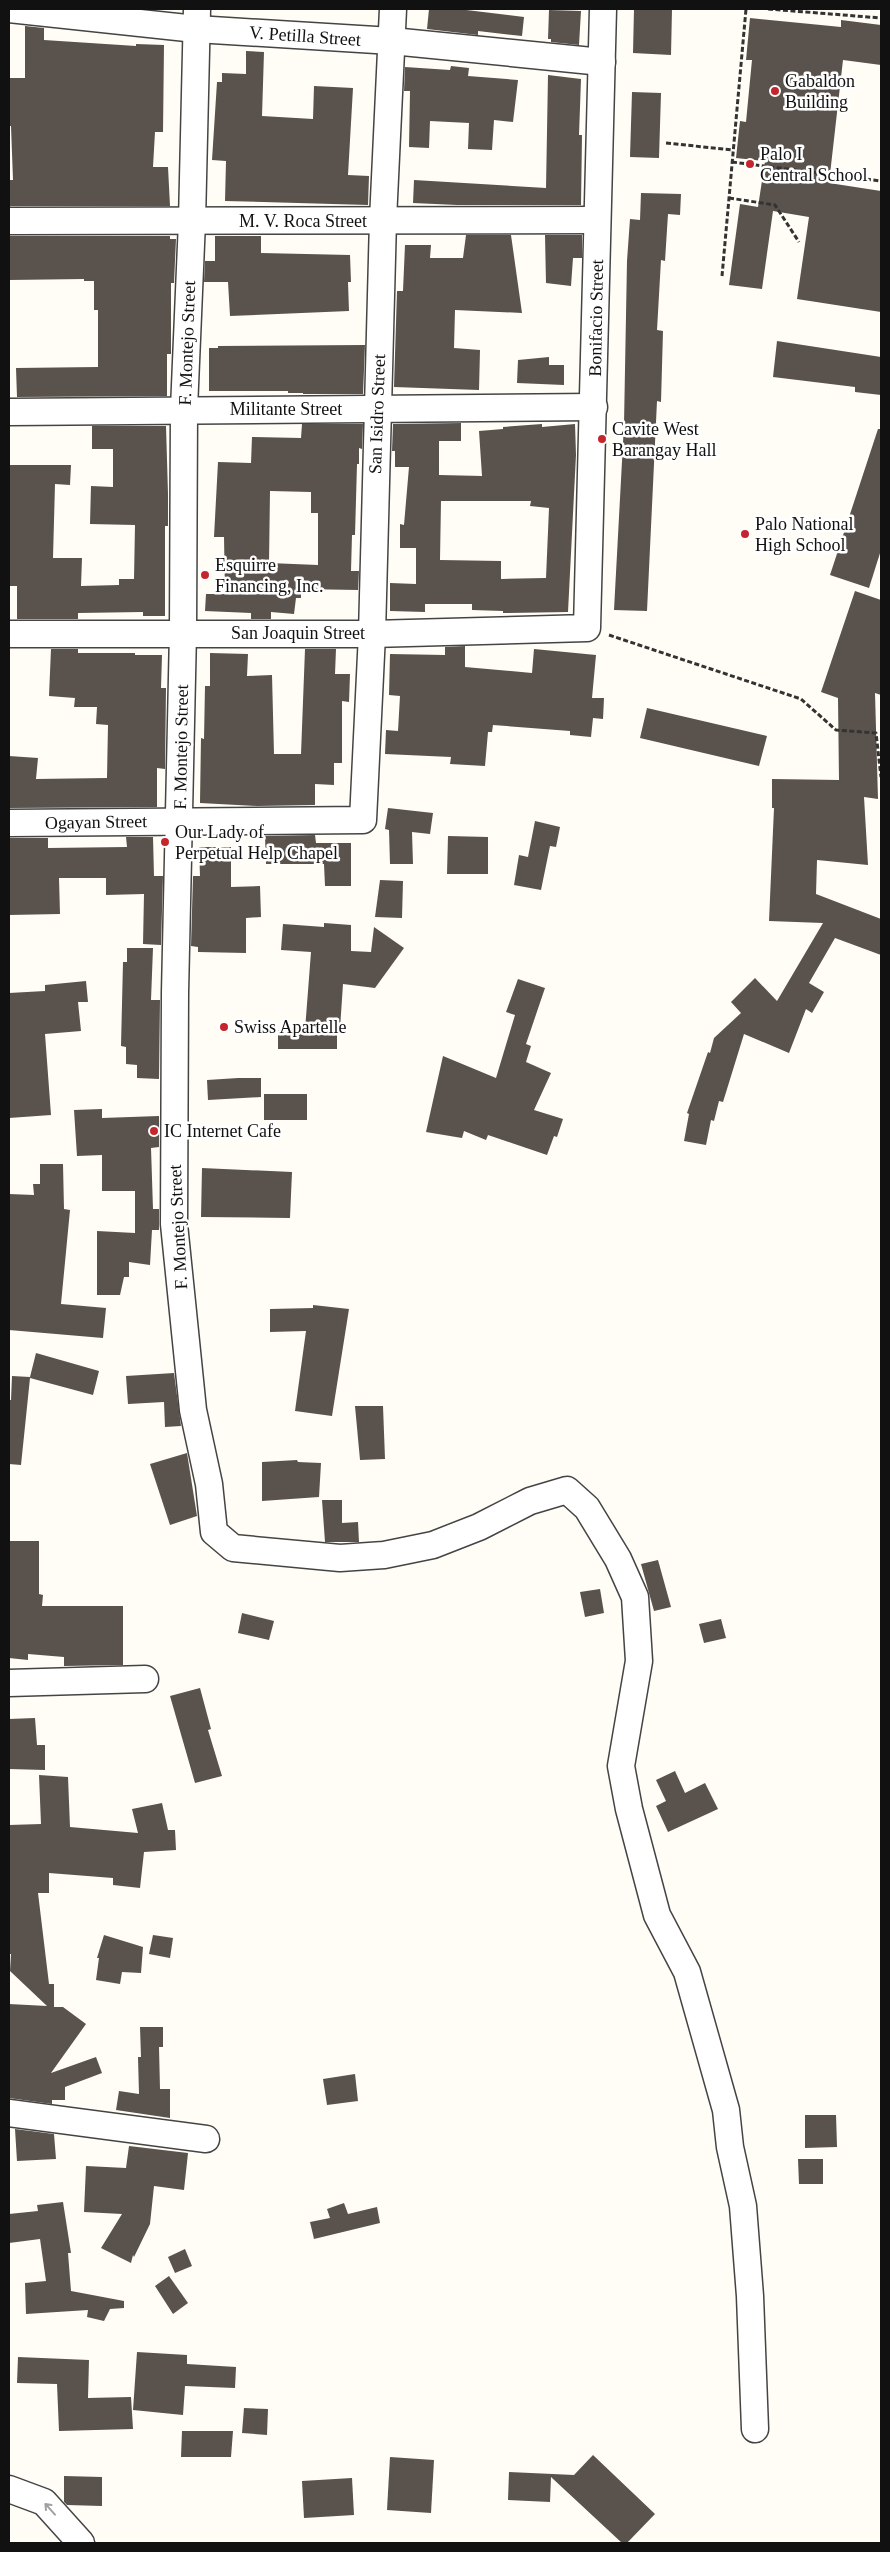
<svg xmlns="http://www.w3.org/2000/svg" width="890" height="2552" font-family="Georgia,serif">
<rect width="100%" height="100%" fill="#fffdf5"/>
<g fill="#5a524d" fill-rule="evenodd">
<path d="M429,9H458L524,17L522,36L478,31V35L427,29Z"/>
<path d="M634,9H672L671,55L633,53Z"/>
<path d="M549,10L581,11L579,45L551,42V39H548Z"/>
<path d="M750,18L841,27V20L881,25V65L843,60L829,183L881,191V312L797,299L809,217L773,211L762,289L729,285L740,204L758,207L765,161L736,158L740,121L746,122L752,60H746Z"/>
<path d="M25,26L44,28V40L136,46V44L164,45L163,132H155L153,167H168L170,206H9V180H13L11,126H9V78H25Z"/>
<path d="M246,51L264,52L262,116L313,119L314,86L353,88L348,175L369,176L368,205L225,201L226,161L212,160L217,82H222V73L246,74Z"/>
<path d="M451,66L469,68L468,76L518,80L513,122L494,120L492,150L468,149L469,123L430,121L429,148L409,147L410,91H404L405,67L450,70Z"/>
<path d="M548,75L581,79L579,135H582L581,205H457L413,203L414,180L546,188Z"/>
<path d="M632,92L661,93L659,158L630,157Z"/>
<path d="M641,193L681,194L680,215L668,214L665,261L661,260L657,330L663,331L661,402L657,401L647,611L614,610L624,424L627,261L630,219L640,220Z"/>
<path d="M466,235H511L522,313L455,310L454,348L480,350L479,390L394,387L397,291H403L405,245H431L430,258H463Z"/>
<path d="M545,235H582V258H573L571,286L546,283Z"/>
<path d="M9,236H170V239H176L174,283H171V354H167V396L17,397L16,368L98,367V310H94V281H84V279L9,280Z"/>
<path d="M215,236H261V253L350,255L351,282H348L349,311L230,316L228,282H204L205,261H215Z"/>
<path d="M777,341L881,357V395L855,392V387L773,377Z"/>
<path d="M365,345L363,394H303V393H288V391H209V348H218V346Z"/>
<path d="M549,357V365H564V385L517,383L518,360Z"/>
<path d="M461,423V441H439V475L482,476L479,431L503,429V427L542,424V427L575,424L576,455L568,612L503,613V611L472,610V604H425V612L390,611V583L416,584V548H400V524L404,525L409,467H395V451H392L393,424ZM441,501H531L530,506L549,508L546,578L501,579V561L440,560Z"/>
<path d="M302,424H363L362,449L359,448V464H357L355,535H352L351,571H359L358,590L301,589V598H296L294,614L271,612V619H251V613L205,611L206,594H225L224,537H214L218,462L251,463L252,437L301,438ZM270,491L311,492V513H318V565L269,563Z"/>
<path d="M92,426H166L168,494V526H165V616H143V612L78,613V619H17V586H9V465H71L70,485L55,484L53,558H82L81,586L119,585V579H134L135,525L90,524L91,486L113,487V449H92Z"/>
<path d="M878,429H881V550L869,588L830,575Z"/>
<path d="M855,591L881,600V695L875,693L878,799L864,797L868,865L817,860L816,894L881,919V955L835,938L809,983L824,992L812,1013L806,1009L789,1053L744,1034L723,1102L719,1101L714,1121L711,1120L706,1145L684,1141L689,1114L687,1113L708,1052L710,1053L714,1038L741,1013L731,1002L755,978L777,1001L823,923L769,921L774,808H772V779L839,780L838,698L821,692Z"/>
<path d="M465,646V667L532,673L534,649L596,655L592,698H604L603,719L593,718L591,737L570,735V731L493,725L492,732H488L485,766L450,764L451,757L385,754L386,730L398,731L400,696L389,695L390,654L445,655V647Z"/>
<path d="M51,649H78V653H135V655H162L161,688H166L165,769L157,768V807L9,808V756L38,758L36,779L107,778L108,725L96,724L97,707H74L75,698L49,696Z"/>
<path d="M305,649H336L335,674H350L349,702L342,701V763H334V785L315,784V805L257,806L200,803L201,738L204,739L205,686H210V653L248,654L247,676L272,675L274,754H301Z"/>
<path d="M647,708L767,736L759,766L640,738Z"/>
<path d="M388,808L433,813L430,834L412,832L413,864H390L389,830L385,829Z"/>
<path d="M535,821L560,827L556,847L550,846L541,890L514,885L519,855L528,857Z"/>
<path d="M315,835L316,843H351V886H325L324,864H266L265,836Z"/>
<path d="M448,836L488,837V874H447Z"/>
<path d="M126,837H153L154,876H163L161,945L143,944L144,894L106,895V878H59L60,914L9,915V838H48V848L127,847Z"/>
<path d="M199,847H231V887L260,886L261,917L246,918V953L198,952V947L191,946L193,876H200Z"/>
<path d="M380,880L403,881L402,918L375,917Z"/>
<path d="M324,923L351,925V951L371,952L374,927L404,948L375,988L343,984L340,1029H337V1049H278V1030H305L311,952L281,950L283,924L324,927Z"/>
<path d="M127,948H153L151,1000H160L159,1079L137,1078V1065L126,1064V1047L121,1046L123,962H127Z"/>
<path d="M518,979L545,988L526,1044L531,1046L526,1062L551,1073L534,1110L563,1119L557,1137L554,1136L547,1155L488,1135L486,1140L464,1131L462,1138L426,1132L443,1056L496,1078L515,1015L506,1012Z"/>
<path d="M86,981L88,1002H78L81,1031L45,1034L51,1115L9,1118V993L45,991V985Z"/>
<path d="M238,1078H261V1097L208,1100L207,1080Z"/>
<rect x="264" y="1094" width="43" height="26"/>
<path d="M102,1109V1118L159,1116V1147L151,1148L153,1209H159V1230H152L150,1265L129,1262V1277H124L120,1295H97V1231L135,1233V1191H102V1155L77,1156L74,1110Z"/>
<path d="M40,1164H63L64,1209L70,1210L61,1304L106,1308L103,1338L9,1330V1194L34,1195L33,1184H40Z"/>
<path d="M202,1168L292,1172L290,1218L201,1217Z"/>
<path d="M313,1305L349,1309L332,1416L295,1411L306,1331L270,1332V1309L313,1308Z"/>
<path d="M36,1353L99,1371L93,1395L30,1378L21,1465L9,1464V1400H11L12,1376L30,1377Z"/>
<path d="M174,1373L181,1426L165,1427L164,1402L128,1404L126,1376Z"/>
<path d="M355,1406H383L385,1459L360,1460Z"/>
<path d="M187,1453L197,1516L170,1525L150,1464Z"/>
<path d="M297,1460L298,1462L321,1463L319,1497L262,1501V1462Z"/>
<path d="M322,1500H342V1523L358,1522L359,1542H325Z"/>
<path d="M9,1541H39V1594L43,1595L42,1606H123V1665L64,1666V1657L28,1654V1660L9,1658Z"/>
<path d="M658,1560L671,1607L654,1611L641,1564Z"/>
<path d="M600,1589L604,1613L585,1617L580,1592Z"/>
<path d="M242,1613L274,1621L269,1640L238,1633Z"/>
<path d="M721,1619L726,1638L704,1643L699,1624Z"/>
<path d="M200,1688L211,1729L208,1730L222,1776L195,1783L170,1696Z"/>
<path d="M35,1718L37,1745H45V1770L9,1769V1719Z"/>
<path d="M675,1771L685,1793L705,1783L718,1809L668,1832L656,1806L666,1801L656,1780Z"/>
<path d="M39,1775L68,1777L70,1827L138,1833L132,1809L162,1803L168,1830H175L176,1850L144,1852L140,1888L113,1885V1878L49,1873V1893H38L49,1984H54V2007H63L86,2024L51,2073L96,2057L102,2073L65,2087V2100H52V2104L9,2098V2004L47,2006L10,1971L11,1954H9V1825L41,1824Z"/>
<path d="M104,1935L143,1947L141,1973L122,1972L120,1984L96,1980L99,1958H97Z"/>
<path d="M153,1935L173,1938L170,1958L149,1954Z"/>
<path d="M140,2027H163V2047H159L160,2089H170V2118L116,2110L119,2091L139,2094L138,2057H141Z"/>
<path d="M355,2074L358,2101L327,2105L323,2079Z"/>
<path d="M805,2115H836L837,2147L805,2148Z"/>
<path d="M15,2129L54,2134L56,2159L17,2161Z"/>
<path d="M129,2146L188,2153L184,2190L154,2186L150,2224L134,2257L133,2255L131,2263L101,2248L122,2214L84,2212L86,2166L126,2168Z"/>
<path d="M798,2159H823V2184H799Z"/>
<path d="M63,2202L71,2253H68L71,2291L124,2301V2308L110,2309L104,2321L87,2317L88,2310L26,2314L25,2283L46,2281L40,2239L9,2243V2214L38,2211L37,2205Z"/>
<path d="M344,2203L348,2214L377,2207L380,2223L314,2239L310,2222L330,2218L327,2209Z"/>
<path d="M185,2249L192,2266L175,2273L168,2257Z"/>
<path d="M169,2276L188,2303L173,2314L155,2286Z"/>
<path d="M137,2352L187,2355V2364L236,2367L235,2388L185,2386L183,2415L133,2410Z"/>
<path d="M18,2357L89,2360L88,2398L131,2397L133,2429L59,2431L57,2384L17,2383Z"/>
<path d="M244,2408L268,2409L267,2435L242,2433Z"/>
<path d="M182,2431H233L231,2457H181Z"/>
<path d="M593,2455L655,2514L627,2543H622L551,2477L550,2502L508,2500L509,2472L574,2475Z"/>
<path d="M390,2457L434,2460L431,2513L387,2510Z"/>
<path d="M64,2476L102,2477V2506L67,2505L64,2502Z"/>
<path d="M352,2478L354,2515L304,2518L302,2481Z"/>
</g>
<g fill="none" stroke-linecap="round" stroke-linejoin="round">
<g stroke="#444" stroke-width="29">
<g id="minor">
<path d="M9,9L196,29L392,41L602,62"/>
<path d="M197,9L192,221L184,409L183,632L175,993L174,1224L193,1410L209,1484L214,1532L233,1548L340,1558L384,1555L433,1545L479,1527L530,1501L567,1490L587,1508L618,1559L635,1597L639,1661L621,1766L629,1809L657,1915L687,1972L726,2110L730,2147L743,2206L750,2296L755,2429"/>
<path d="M9,221L597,220"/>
<path d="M9,412L594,407"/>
<path d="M9,634H372L587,628L603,9"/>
<path d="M9,823L363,820L372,634L383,220L393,9"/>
<path d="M9,1683L145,1679"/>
<path d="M9,2113L206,2139"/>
<path d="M9,2489L44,2502L81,2543"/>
</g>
</g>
<g stroke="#333" stroke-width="3" stroke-dasharray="5 2.5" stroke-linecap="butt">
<path d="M768,9L881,18"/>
<path d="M666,143L733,150"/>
<path d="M732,162L881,181"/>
<path d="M729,198L775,205L799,242"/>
<path d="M722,276L746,9"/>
<path d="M609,635L801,699L836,730L876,733L881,777"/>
</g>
<use href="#minor" stroke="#fff" stroke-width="26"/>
</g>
<defs><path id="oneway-shaft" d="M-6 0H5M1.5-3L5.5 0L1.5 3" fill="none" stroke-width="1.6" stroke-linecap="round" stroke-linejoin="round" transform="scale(1.25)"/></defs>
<use stroke="#a0a0a0" href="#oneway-shaft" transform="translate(50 2509) rotate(-132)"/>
<g fill="#c4262e" stroke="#fff" stroke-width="2">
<circle cx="775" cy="91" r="5"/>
<circle cx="750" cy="164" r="5"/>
<circle cx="602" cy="439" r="5"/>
<circle cx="745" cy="534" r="5"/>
<circle cx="205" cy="575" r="5"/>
<circle cx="165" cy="842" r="5"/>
<circle cx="224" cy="1027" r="5"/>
<circle cx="154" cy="1131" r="5"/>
</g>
<g text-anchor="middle" stroke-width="5" stroke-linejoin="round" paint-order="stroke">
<g font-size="18" fill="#111" stroke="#fff">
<text transform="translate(305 36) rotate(4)" y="6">V. Petilla Street</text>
<text x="303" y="227">M. V. Roca Street</text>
<text transform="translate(596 318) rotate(-89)" y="6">Bonifacio Street</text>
<text transform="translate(187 343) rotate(-88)" y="6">F. Montejo Street</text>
<text x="286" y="415">Militante Street</text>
<text transform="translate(377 414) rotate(-88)" y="6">San Isidro Street</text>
<text x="298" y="639">San Joaquin Street</text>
<text transform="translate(181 747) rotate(-89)" y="6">F. Montejo Street</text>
<text transform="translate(96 822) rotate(-1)" y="6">Ogayan Street</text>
<text transform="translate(178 1227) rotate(-93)" y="6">F. Montejo Street</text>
</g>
<g font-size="18" fill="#111" stroke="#fff" text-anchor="start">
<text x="785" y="87">Gabaldon<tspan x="785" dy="21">Building</tspan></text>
<text x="760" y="160">Palo I<tspan x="760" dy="21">Central School</tspan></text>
<text x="612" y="435">Cavite West<tspan x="612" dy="21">Barangay Hall</tspan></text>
<text x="755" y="530">Palo National<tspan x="755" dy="21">High School</tspan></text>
<text x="215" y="571">Esquirre<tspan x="215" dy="21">Financing, Inc.</tspan></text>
<text x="175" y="838">Our Lady of<tspan x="175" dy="21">Perpetual Help Chapel</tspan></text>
<text x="234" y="1033">Swiss Apartelle</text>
<text x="164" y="1137">IC Internet Cafe</text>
</g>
</g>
<rect width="890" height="2552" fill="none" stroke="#111111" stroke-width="20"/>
</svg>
